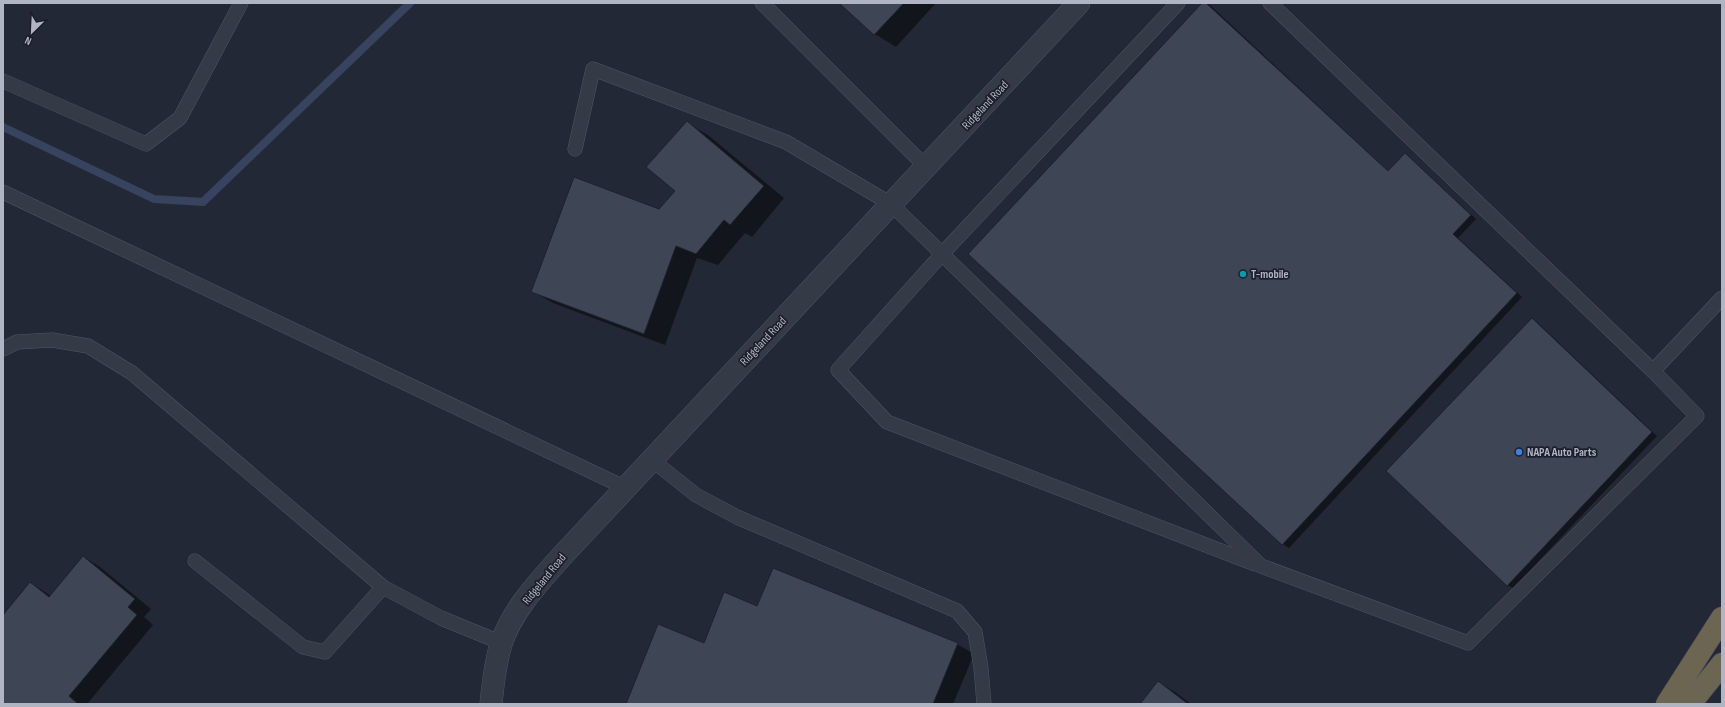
<svg xmlns="http://www.w3.org/2000/svg" width="1725" height="707" font-family="'Sofia Sans Condensed',sans-serif">
<rect width="100%" height="100%" fill="#222836"/>
<g fill="#0007">
<path d="M840,3H936L896,47L875,34Z"/>
<path d="M1204,3L1210,5L1389,172L1405,154L1410,158L1476,219L1458,238L1522,297L1289,548L1283,544L970,254Z"/>
<path d="M687,123L708,135L784,198L752,237L745,233L718,265L697,258L665,345L553,303L532,291L659,211L676,191Z"/>
<path d="M1532,319L1537,322L1657,436L1513,588L1507,585Z"/>
<path d="M84,557L100,567L151,609L144,617L153,625L87,704H3V616L31,583L51,596Z"/>
<path d="M758,607L957,644L974,654L953,704H627L704,644Z"/>
<path d="M1158,682L1175,692L1191,704H1141Z"/>
</g>
<g fill="none" stroke-linecap="round" stroke-linejoin="round">
<path stroke="#38445f" stroke-width="8" d="M3,127L154,199L203,202L410,3"/>
</g>
<g fill="#3e4656" stroke="#1c212d">
<path d="M839,3H904L874,35Z"/>
<path d="M1202,3H1206L1388,171L1405,153L1471,215L1453,234L1517,293L1282,545L968,254Z"/>
<path d="M687,121L764,186L730,225L724,220L696,254L676,246L644,334L531,292L574,177L659,209L675,191L646,167Z"/>
<path d="M1532,318L1652,432L1507,586L1386,471Z"/>
<path d="M83,556L135,599L128,607L137,615L69,696L78,704H3V615L30,582L49,597Z"/>
<path d="M773,568L958,643L933,704H626L658,624L704,643L724,592L757,606Z"/>
<path d="M1158,681L1188,704H1140Z"/>
</g>
<g fill="none" stroke-linecap="round" stroke-linejoin="round">
<g stroke="#4f5561" stroke-width="15">
<g id="lane">
<path d="M762,3L926,167"/>
<path d="M1178,3L942,254L838,370L887,422L1255,564"/>
<path d="M1270,3L1653,371L1722,298"/>
<path d="M3,81L146,144L180,118L241,3"/>
<path d="M575,149L593,69L786,142L891,204L1261,566L1468,643L1697,416L1653,371"/>
<path d="M3,192L626,488"/>
<path d="M3,349L17,342L52,340L88,346L132,373L383,587L441,618L502,643"/>
<path d="M652,460L696,495L737,517L957,611L975,632L981,668L984,704"/>
<path d="M195,561L303,647L325,652L383,587"/>
</g>
</g>
<g stroke="#4f5561" stroke-width="23">
<path id="street" d="M491,704C493,683 495,664 501,644C512,610 539,582 562,556L1079,3"/>
</g>
<g stroke="#3f4551" stroke-width="23">
<g id="highway">
<path d="M1667,704L1722,618"/>
<path d="M1690,704L1722,664"/>
</g>
</g>
<use href="#lane" stroke="#353a47" stroke-width="14"/>
<use href="#street" stroke="#353a47" stroke-width="22"/>
<use href="#highway" stroke="#6c6552" stroke-width="22"/>
</g>
<circle fill="#0f9aa8" stroke="#1a1f2b" stroke-width="1.5" cx="1243" cy="274" r="4"/>
<circle fill="#3f7fe0" stroke="#1a1f2b" stroke-width="1.5" cx="1519" cy="452" r="4"/>
<g text-anchor="middle" stroke-width="3.5" stroke-linejoin="round" paint-order="stroke">
<g font-size="12" fill="#afb5c3" stroke="#1a1f2b">
<text transform="translate(985 105) rotate(-47)" y="4">Ridgeland Road</text>
<text transform="translate(763 341) rotate(-47)" y="4">Ridgeland Road</text>
<text transform="translate(544 579) rotate(-51)" y="4">Ridgeland Road</text>
</g>
<g font-size="12" font-weight="bold" fill="#afb5c3" stroke="#1a1f2b" text-anchor="start">
<text x="1251" y="278">T-mobile</text>
<text x="1527" y="456">NAPA Auto Parts</text>
</g>
</g>
<rect width="1725" height="707" fill="none" stroke="#afb5c3" stroke-width="8"/>
<g transform="translate(32 32) rotate(204)" stroke="#1a1f2b" stroke-width="3" paint-order="stroke">
<path d="M0-3L7 15L0 10L-7 15Z" fill="#afb5c3"/>
<text y="-6" font-size="11" font-weight="bold" text-anchor="middle" fill="#afb5c3">N</text>
</g>
</svg>
